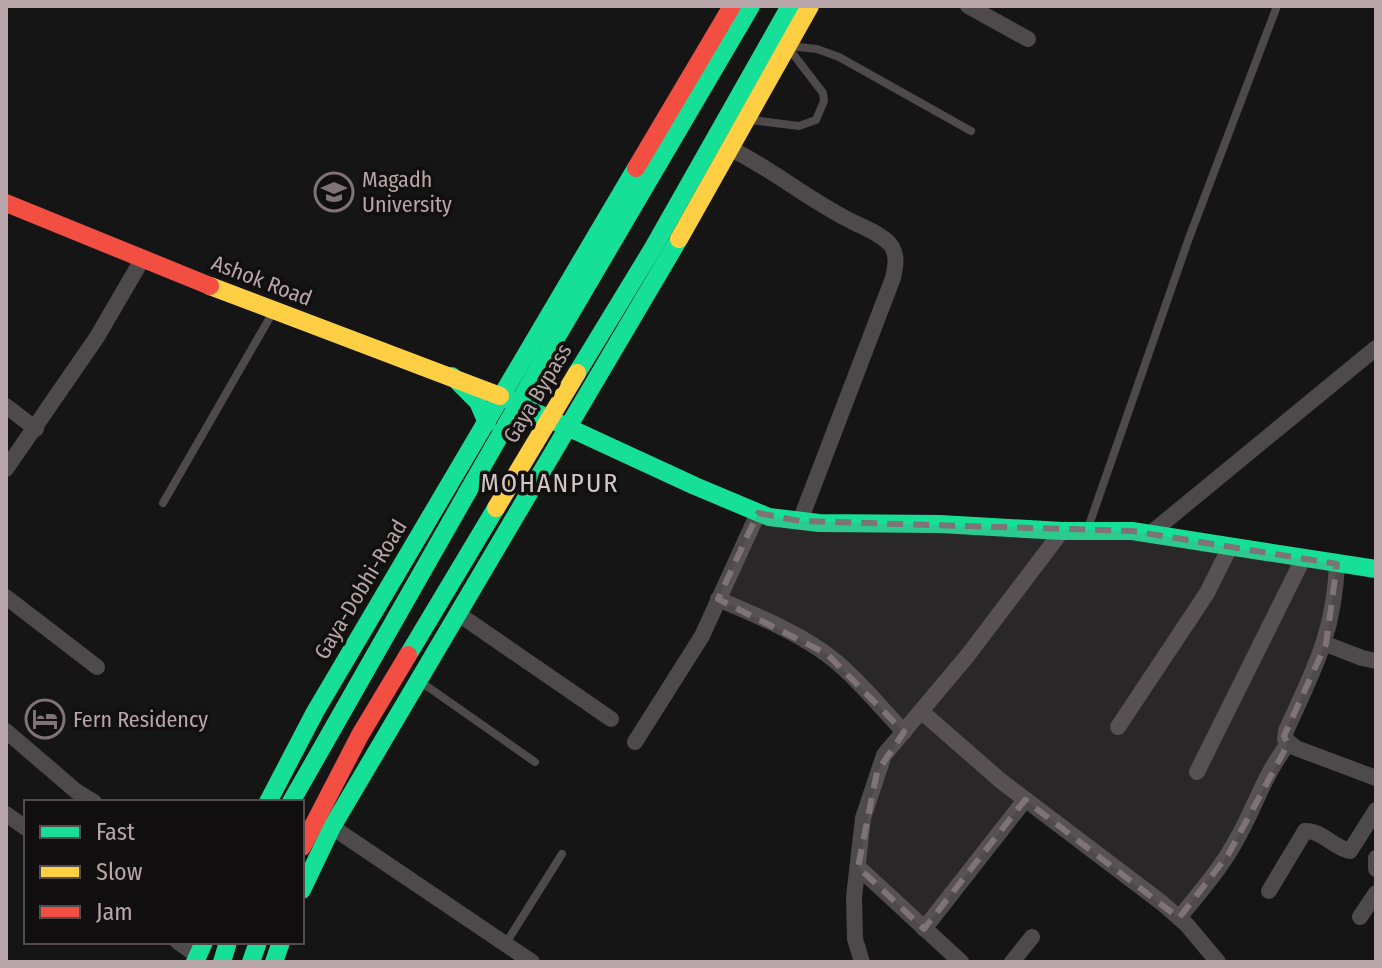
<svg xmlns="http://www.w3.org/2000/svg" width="1382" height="968" font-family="'Fira Sans Condensed',sans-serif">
<rect width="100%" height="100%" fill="#151515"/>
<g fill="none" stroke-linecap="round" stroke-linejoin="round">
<g stroke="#4e494a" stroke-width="8">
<path d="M789,46L817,49L839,57L971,131"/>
<path d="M751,120L799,126L816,120L824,101L823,93L790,50"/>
<path d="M163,503L273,312"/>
<path d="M1088,528L1189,238L1277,6"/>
<path d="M421,682L535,762"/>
<path d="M506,943L562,854"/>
</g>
<g stroke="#4e494a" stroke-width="16">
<path d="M968,6L1028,39"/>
<path d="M731,149C774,170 811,202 855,223C867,229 885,236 892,247C898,257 895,268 893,278L800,521"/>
<path d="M6,406L36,429"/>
<path d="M6,469L97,337L143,258"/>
<path d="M1151,533L1376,348"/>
<path d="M1337,564C1334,634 1314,669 1286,731L1285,739L1296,748L1376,778"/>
<path d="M6,597L97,667"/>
<path d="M718,599C757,616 801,633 834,660C860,681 881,708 904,732"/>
<path d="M457,613L611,719"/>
<path d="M1326,644L1362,658L1376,661"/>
<path d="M922,712L1001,781L1162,903L1187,925L1218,962"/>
<path d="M1118,727L1207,593L1230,547"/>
<path d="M6,731L76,791L94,802"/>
<path d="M635,742L702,636L758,513"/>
<path d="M1197,772L1303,559"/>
<path d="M6,814L26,828"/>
<path d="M332,827L532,962"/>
<path d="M1376,858V869"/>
<path d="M858,867L961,962"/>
<path d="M1269,891L1305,831C1321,830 1334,848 1350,851L1376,810"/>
<path d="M1360,917L1376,893"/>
<path d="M1179,918C1200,892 1223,866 1238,837C1257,803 1263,777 1288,744"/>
<path d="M924,929L1025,800"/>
<path d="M178,942L198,956"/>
<path d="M862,962L855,939L854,897L863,818L884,755L968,655L1062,531"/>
<path d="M1012,962L1032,937"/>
</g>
<g stroke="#16e098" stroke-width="18">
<path d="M545,357L751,6"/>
<path d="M577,373L653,248L790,6"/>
<path d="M452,376L478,402L487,423"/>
<path d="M500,396L695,486L769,517L819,523L940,524L1062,531H1132L1376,569"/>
<path d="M408,655L496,508"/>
<path d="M268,802L315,712L636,168"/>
<path d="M291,802L467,493"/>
<path d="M302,890L332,827L679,239"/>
<path d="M195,962L204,942"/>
<path d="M222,962L228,942"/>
<path d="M251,962L258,942"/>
<path d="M274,962L281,942"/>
</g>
<g stroke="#ffcf43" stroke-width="18">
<path d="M679,239L810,6"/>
<path d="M210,286L500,396"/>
</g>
<g stroke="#f24e42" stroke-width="18">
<path d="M636,168L732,6"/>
<path d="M6,203L210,286"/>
<path d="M302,847L360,735L408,655"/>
</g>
<path stroke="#16e098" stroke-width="18" d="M467,493L545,357"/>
<path stroke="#ffcf43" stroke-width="18" d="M496,508L577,373"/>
</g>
<path fill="#7e7376" fill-opacity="0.2" stroke="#7e7376" stroke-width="6" stroke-dasharray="16 10" stroke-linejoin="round" d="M758,513L800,521L1132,531L1337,564L1326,644L1284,736L1288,744L1228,855L1179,918L1025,800L924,929L858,867L877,772L904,732L827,654L718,599Z"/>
<defs>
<g id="university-ring" transform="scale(2)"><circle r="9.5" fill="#110f0f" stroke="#7e7376" stroke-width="1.5"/><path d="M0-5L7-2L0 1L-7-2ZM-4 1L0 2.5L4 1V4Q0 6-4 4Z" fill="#7e7376"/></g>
<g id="hotel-ring" transform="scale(2)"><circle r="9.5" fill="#110f0f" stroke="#7e7376" stroke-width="1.5"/><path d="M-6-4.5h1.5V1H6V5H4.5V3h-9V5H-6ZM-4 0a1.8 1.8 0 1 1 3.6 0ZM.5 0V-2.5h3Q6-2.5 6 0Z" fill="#7e7376"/></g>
</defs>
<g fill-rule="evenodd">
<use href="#university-ring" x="334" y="192"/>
<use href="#hotel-ring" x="45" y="719"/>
</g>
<g text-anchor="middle" stroke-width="7" stroke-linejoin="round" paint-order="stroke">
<g font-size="22" fill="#b7a5aa" stroke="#110f0f" text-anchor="start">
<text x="362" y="187">Magadh<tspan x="362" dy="25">University</tspan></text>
<text x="73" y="727">Fern Residency</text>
</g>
<g font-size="22" fill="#b7a5aa" stroke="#110f0f">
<text transform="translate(262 280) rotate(21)" y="8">Ashok Road</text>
<text transform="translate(537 393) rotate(-59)" y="8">Gaya Bypass</text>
<text transform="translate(360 589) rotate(-59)" y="8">Gaya-Dobhi-Road</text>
</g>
<g font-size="26" letter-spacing="2" fill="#d3c6c9" stroke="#110f0f">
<text x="550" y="492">MOHANPUR</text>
</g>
</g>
<rect width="1382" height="968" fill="none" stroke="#b7a5aa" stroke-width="16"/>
<rect x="24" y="800" width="280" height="144" fill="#110f0f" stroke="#534b4d" stroke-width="2"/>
<rect x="40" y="826" width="40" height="12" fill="#16e098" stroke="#534b4d" stroke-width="2"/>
<text x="96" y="840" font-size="24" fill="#b7a5aa">Fast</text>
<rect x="40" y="866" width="40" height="12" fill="#ffcf43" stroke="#534b4d" stroke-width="2"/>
<text x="96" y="880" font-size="24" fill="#b7a5aa">Slow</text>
<rect x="40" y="906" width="40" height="12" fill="#f24e42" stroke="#534b4d" stroke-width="2"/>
<text x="96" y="920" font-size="24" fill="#b7a5aa">Jam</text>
</svg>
